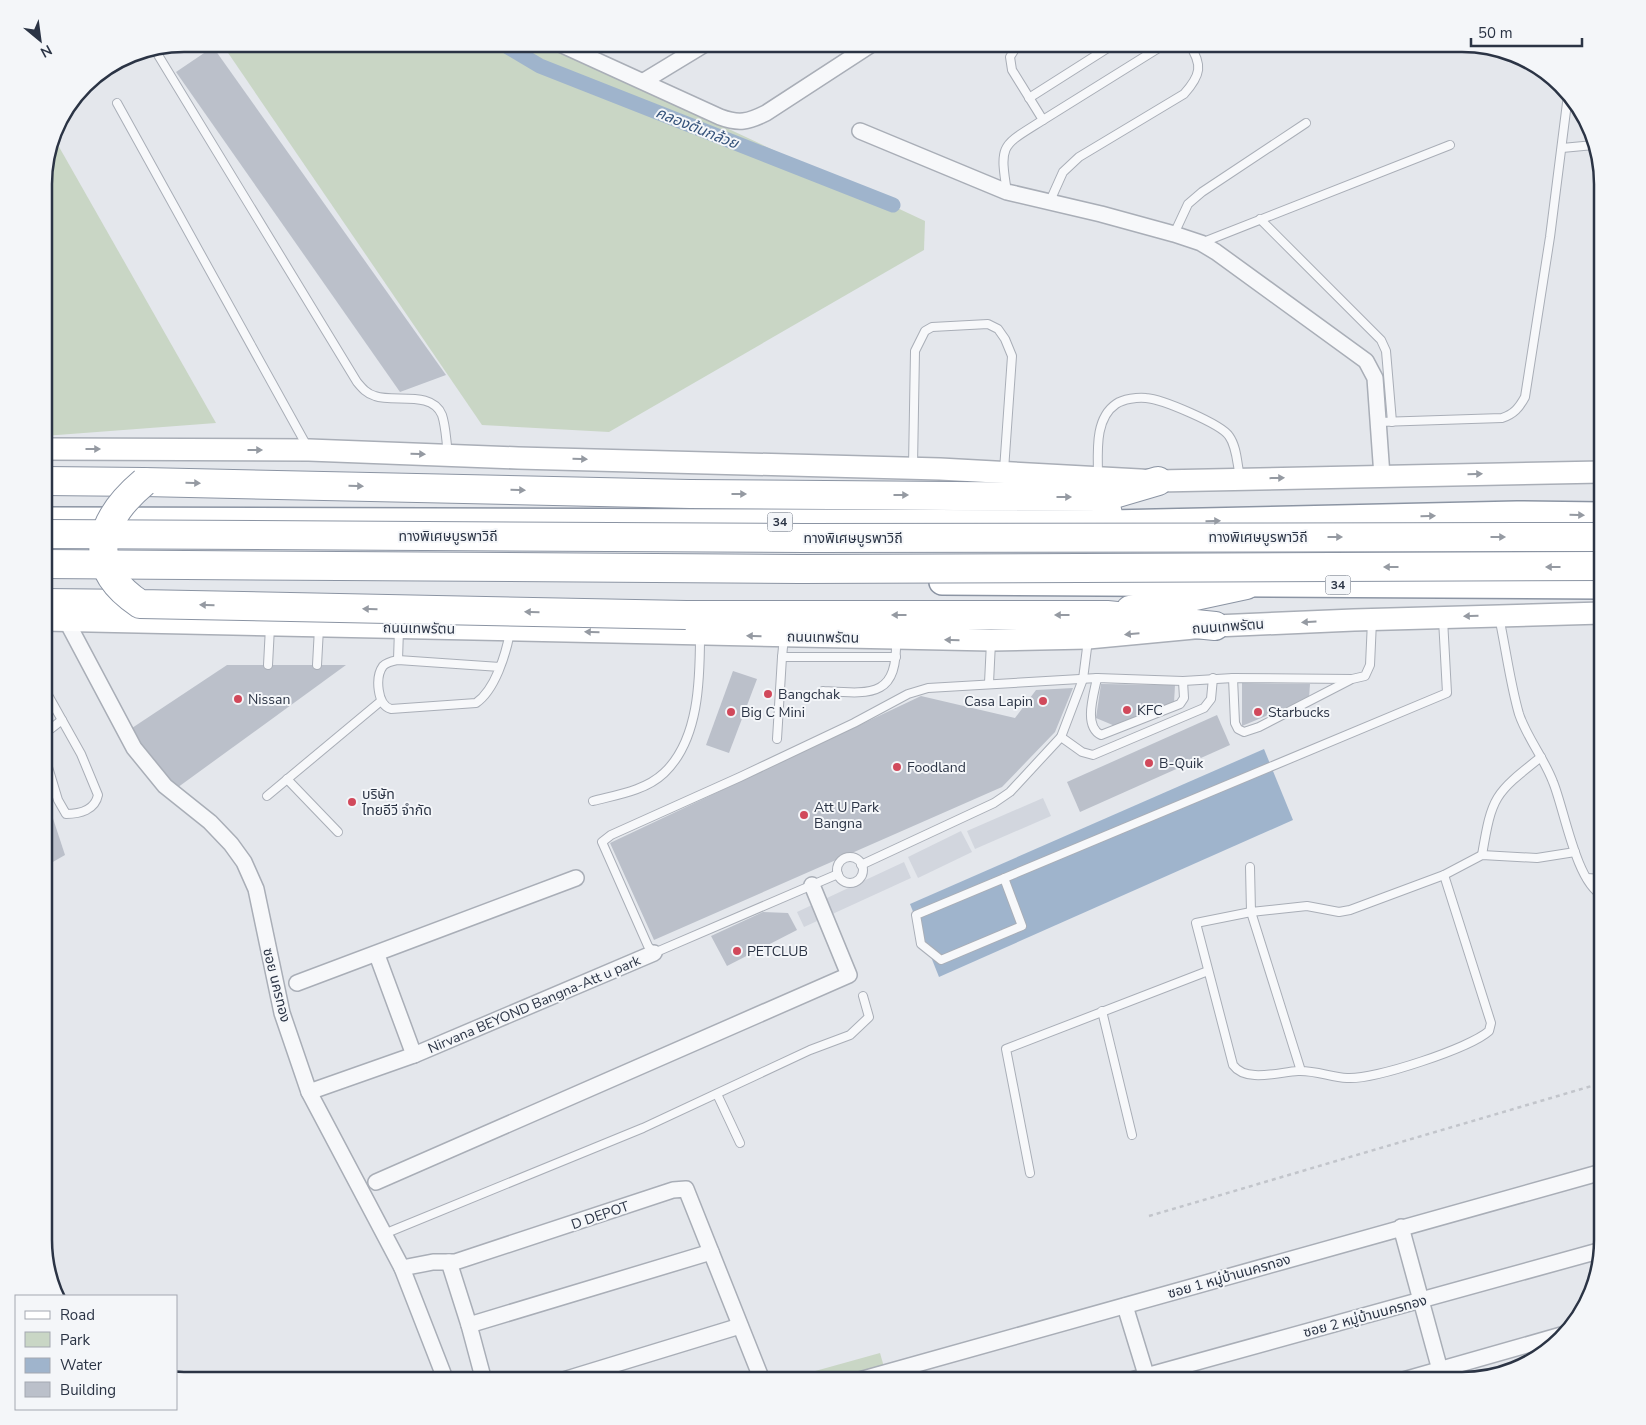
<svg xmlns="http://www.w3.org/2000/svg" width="1646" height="1425" font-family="'Nunito Sans','Noto Sans Thai',sans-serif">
<rect width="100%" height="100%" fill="#e4e7ec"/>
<g fill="#d2d6de">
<path d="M1043,798L1051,816L975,849L967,831Z"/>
<path d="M961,831L972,852L918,878L908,857Z"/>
<path d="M904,862L911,878L804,927L797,912Z"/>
</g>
<g fill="#c9d6c5">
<path d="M222,44H547L925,221L924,250L609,432L482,425Z"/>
<path d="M54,138L216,423L44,436V175Z"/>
<path d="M880,1353L888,1381H810L808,1373Z"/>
</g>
<path fill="#9fb4cc" d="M1264,749L1293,820L939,977L910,904Z"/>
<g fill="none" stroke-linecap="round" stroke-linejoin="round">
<path stroke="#9fb4cc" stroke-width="15" d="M503,44L540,66L893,205"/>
</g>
<g fill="#bbc0ca">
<path d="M213,47L446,375L400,392L176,72Z"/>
<path d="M227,665H346L170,793L126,732Z"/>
<path d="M733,671L757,679L729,753L706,745Z"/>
<path d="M1242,683L1310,684L1309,698L1242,726Z"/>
<path d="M1101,684L1175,685L1174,703L1115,726L1096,718Z"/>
<path d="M1073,688L1055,732L1002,787L654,940L610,843L921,696L1015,718L1036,690Z"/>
<path d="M1217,715L1230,745L1080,812L1067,782Z"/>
<path d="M44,791L65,855L44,867Z"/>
<path d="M763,912L788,913L797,930L727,966L711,936Z"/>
</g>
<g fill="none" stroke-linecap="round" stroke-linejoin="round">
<g stroke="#a9aeb7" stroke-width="10">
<g id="service">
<path d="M155,50L357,382C362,388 367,394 375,396C394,403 432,390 442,415C446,427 446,441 448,453"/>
<path d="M1029,98L1114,44"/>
<path d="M117,103L308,448"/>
<path d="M1043,120L1165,44"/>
<path d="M1562,148L1594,145"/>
<path d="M1007,192C999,143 1002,146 1043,120L1012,70L1010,57L1018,44"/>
<path d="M1050,201L1063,172L1079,157L1184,94C1201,75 1203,65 1189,44"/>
<path d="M1260,219L1381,340L1386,351L1392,422"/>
<path d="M1174,234L1188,204L1202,192L1306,123"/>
<path d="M1201,243L1450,145"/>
<path d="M1379,422L1502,418C1514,414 1519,408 1525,397L1550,237L1568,95"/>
<path d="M913,466L915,351L925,331L932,327L988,324L998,329L1005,339L1012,356L1004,470"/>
<path d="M1098,476C1098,453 1094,419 1116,404C1123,399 1138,397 1146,398C1162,399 1221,424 1229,436C1237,447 1237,464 1240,477"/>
<path d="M1499,617C1506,649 1510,683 1519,714C1527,738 1544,758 1553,782C1564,808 1576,882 1602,895"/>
<path d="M784,637L782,657H896"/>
<path d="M398,660L399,629"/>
<path d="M268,665L270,627"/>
<path d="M317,665L319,628"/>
<path d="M500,667L398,660C393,661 387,662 383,666C375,677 377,705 391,709L476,703C495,690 506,654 510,632"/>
<path d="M1097,678C1094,694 1083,726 1101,735L1180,704L1184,698L1183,681"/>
<path d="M1233,678L1235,723L1238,729L1244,732L1259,727L1350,680"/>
<path d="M989,683L991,642"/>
<path d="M823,691C872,694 898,698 896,638"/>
<path d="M44,734L62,720"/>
<path d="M1061,737L1082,752L1093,755L1204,708L1211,699L1213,678"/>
<path d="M777,739L782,657"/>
<path d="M44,754L58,800L66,814C80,814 95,810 98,795L81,754L44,688"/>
<path d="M287,779L338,832"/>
<path d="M267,796L381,701"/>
<path d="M593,801C616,795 645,791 664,773C699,740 700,680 700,635"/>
<path d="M1482,855C1492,796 1494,794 1541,757"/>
<circle cx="850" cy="870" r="13"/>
<path d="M861,865L994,803L1010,792L1061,737L1083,679L1088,640"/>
<path d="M1250,867L1251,912L1307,906L1339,912L1350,910L1444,875L1482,855L1537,858L1575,852"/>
<path d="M838,874L654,953L648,946L602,842L611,835L740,777L854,723L908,694L928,688L1097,678L1183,681L1233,678L1352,679L1365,676L1370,665L1372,621"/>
<path d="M1004,878L1022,926L941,960L921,944L916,915L1447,693L1443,619"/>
<path d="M1587,878L1602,879"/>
<path d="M1102,1011L1132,1135"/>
<path d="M1301,1071L1251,912L1196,923L1233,1065C1246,1083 1279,1072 1298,1071C1314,1070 1331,1077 1347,1078C1374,1080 1470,1048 1489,1031L1491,1023L1444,875"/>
<path d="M717,1094L740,1143"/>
<path d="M1030,1173L1006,1049L1208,971"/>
<path d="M384,1234L643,1128L810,1050L850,1035L869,1017L863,996"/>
</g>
</g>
<g stroke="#a9aeb7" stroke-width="18">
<g id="minor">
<path d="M560,44L720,117C739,124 748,122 766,113L872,44"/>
<path d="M644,81L705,44"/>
<path d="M860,131L1007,192L1101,214L1174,234L1201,243L1216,252L1366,361L1375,378L1382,476"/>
<path d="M66,620L134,748L165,786L210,822L231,844L244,862L256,889L282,1013L309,1092L402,1268L446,1381"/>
<path d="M377,955L414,1055L654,953"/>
<path d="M297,983L576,878"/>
<path d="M309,1092L414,1055"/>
<path d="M376,1182L849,975L812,885"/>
<path d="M1401,1227L1443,1381"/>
<path d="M449,1262L469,1325L711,1252"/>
<path d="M402,1268L433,1262H455L673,1190L686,1189L760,1375V1381"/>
<path d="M1125,1306L1148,1381"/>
<path d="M469,1325L484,1381"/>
<path d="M560,1381L740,1326"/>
<path d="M856,1381L1602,1172"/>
<path d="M1128,1381L1602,1250"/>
<path d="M1400,1381L1565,1334"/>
</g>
</g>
<g stroke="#a9aeb7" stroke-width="24">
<g id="secondary">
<path d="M44,449L309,450L518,458L940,469L1158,481L1602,472"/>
<path d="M44,620L991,640L1088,638L1215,626L1354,620L1602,613"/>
</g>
</g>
<g stroke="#8b94a3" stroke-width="28">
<g id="trunk">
<path d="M44,520L1110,523L1517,514L1602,515"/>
<path d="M942,582L1602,586"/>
</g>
</g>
<g stroke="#8b94a3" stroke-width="30">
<g id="motorway">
<path d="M44,481L144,482L690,494L1104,497L1158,481"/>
<path d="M1104,497L1110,523"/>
<path d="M44,603L140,604"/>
<path d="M1130,610L1246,585"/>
<path d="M686,615H1107L1215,626"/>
</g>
</g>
<path stroke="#c2c5cb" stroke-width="2.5" stroke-dasharray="4 4" stroke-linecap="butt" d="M1149,1216L1602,1083"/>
<use href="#service" stroke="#f7f8fa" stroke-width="8"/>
<use href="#minor" stroke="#f7f8fa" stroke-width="15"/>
<use href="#secondary" stroke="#fff" stroke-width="21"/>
<use href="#trunk" stroke="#fff" stroke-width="25"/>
<use href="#motorway" stroke="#fff" stroke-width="28"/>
<g stroke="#8b94a3" stroke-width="30" stroke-linecap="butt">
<g id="motorway-bridge">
<path d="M144,482C99,520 83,566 140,604L686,615"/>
<path d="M44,534L805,538L1602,537"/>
<path d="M44,564L800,569L1602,566"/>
</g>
</g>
<use href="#motorway-bridge" stroke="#fff" stroke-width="28"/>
</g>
<defs><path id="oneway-solid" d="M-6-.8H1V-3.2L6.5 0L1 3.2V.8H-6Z" transform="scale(1.25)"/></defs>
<g fill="#959aa2">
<use href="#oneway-solid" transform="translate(93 449)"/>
<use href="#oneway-solid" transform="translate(255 450)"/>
<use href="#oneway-solid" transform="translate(418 454) rotate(2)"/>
<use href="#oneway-solid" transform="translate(580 459) rotate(2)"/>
<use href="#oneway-solid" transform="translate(1475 474) rotate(-1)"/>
<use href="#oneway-solid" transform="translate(1277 478) rotate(-1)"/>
<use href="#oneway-solid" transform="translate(193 483) rotate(1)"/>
<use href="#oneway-solid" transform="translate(356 486) rotate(1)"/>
<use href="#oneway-solid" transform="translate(518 490) rotate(1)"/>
<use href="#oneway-solid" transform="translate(739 494)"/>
<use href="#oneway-solid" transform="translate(901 495)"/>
<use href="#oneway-solid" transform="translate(1064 497)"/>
<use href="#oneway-solid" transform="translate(1577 515) rotate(1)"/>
<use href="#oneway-solid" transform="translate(1428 516) rotate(-1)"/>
<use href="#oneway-solid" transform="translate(1213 521) rotate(-1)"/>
<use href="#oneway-solid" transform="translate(1335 537)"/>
<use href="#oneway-solid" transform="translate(1498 537)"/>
<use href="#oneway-solid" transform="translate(1391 567) rotate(180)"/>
<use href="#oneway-solid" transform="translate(1553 567) rotate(180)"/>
<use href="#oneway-solid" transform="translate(207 605) rotate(-179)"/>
<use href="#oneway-solid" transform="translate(370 609) rotate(-179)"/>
<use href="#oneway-solid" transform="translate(532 612) rotate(-179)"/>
<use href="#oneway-solid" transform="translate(899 615) rotate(180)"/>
<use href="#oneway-solid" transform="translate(1062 615) rotate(180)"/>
<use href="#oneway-solid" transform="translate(1471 616) rotate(178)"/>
<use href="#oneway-solid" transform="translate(1309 622) rotate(177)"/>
<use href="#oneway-solid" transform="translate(592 632) rotate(-178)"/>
<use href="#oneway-solid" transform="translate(1132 634) rotate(175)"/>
<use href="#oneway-solid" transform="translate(754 636) rotate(-179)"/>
<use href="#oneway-solid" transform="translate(952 640) rotate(-179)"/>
</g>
<g fill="#d1495b" stroke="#f4f6f9" stroke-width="2">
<circle cx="768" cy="694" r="5"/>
<circle cx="238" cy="699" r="5"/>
<circle cx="1043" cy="701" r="5"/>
<circle cx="1127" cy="710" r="5"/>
<circle cx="731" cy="712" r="5"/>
<circle cx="1258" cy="712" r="5"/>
<circle cx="1149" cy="763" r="5"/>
<circle cx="897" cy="767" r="5"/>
<circle cx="352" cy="802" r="5"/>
<circle cx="804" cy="815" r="5"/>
<circle cx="737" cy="951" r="5"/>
</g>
<g text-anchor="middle" stroke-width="4" stroke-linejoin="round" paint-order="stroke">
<g fill="#f4f6f9" stroke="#676e7b" stroke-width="1">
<rect x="767.5" y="512.5" width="25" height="19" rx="4"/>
<rect x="1325.5" y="575.5" width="25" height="19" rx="4"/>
</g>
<g font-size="12" font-weight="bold" fill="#2b3445">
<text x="780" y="526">34</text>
<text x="1338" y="589">34</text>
</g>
<g font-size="14" fill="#2b3445" stroke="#f4f6f9">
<text x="448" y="541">ทางพิเศษบูรพาวิถี</text>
<text x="1258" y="542">ทางพิเศษบูรพาวิถี</text>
<text x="853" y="543">ทางพิเศษบูรพาวิถี</text>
<text transform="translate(1228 626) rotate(-4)" y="5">ถนนเทพรัตน</text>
<text transform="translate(419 628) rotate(1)" y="5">ถนนเทพรัตน</text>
<text transform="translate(823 637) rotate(1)" y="5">ถนนเทพรัตน</text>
<text transform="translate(277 985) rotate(76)" y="5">ซอย นครทอง</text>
<text transform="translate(534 1004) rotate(-23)" y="5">Nirvana BEYOND Bangna-Att u park</text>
<text transform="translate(600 1215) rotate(-19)" y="5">D DEPOT</text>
<text transform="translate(1229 1276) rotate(-16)" y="5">ซอย 1 หมู่บ้านนครทอง</text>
<text transform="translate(1365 1316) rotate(-15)" y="5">ซอย 2 หมู่บ้านนครทอง</text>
</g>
<g font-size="14" fill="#2b3445" stroke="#f4f6f9" text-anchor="start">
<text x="778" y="699">Bangchak</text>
<text x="248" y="704">Nissan</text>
<text x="1033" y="706" text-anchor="end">Casa Lapin</text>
<text x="1137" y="715">KFC</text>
<text x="741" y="717">Big C Mini</text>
<text x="1268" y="717">Starbucks</text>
<text x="1159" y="768">B-Quik</text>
<text x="907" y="772">Foodland</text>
<text x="362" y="799">บริษัท<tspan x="362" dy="16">ไทยอีวี จำกัด</tspan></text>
<text x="814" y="812">Att U Park<tspan x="814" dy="16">Bangna</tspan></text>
<text x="747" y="956">PETCLUB</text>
</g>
<g font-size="15" font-style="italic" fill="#34527a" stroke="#f4f6f9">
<text transform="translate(697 128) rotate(22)" y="5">คลองต้นกล้วย</text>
</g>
</g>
<path d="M0 0H1646V1425H0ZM184 52H1462A132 132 0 0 1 1594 184V1240A132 132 0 0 1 1462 1372H184A132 132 0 0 1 52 1240V184A132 132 0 0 1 184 52Z" fill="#f4f6f9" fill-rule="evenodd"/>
<path fill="none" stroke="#2b3445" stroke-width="2.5" d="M184 52H1462A132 132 0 0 1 1594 184V1240A132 132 0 0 1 1462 1372H184A132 132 0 0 1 52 1240V184A132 132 0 0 1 184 52Z"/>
<rect x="15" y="1295" width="162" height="115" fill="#f4f6f9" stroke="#a4a8b1"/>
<rect x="25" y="1311" width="25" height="8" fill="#ffffff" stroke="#a4a8b1"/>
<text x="60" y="1320" font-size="15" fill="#2b3445">Road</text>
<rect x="25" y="1332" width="25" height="15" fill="#c9d6c5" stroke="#a4a8b1"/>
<text x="60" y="1345" font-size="15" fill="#2b3445">Park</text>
<rect x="25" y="1358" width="25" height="15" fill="#9fb4cc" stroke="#a4a8b1"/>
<text x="60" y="1370" font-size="15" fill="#2b3445">Water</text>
<rect x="25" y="1382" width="25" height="15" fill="#bbc0ca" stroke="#a4a8b1"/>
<text x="60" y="1395" font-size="15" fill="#2b3445">Building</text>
<g transform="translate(40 40) rotate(151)" stroke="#f4f6f9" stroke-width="4" paint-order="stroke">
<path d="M0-4L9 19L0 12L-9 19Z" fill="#2b3445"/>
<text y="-8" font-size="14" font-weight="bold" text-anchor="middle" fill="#2b3445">N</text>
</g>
<path d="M1471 38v8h111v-8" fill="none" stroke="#2b3445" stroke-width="2.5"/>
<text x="1478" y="38" font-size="15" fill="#2b3445" stroke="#f4f6f9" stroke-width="4" paint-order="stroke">50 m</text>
</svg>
